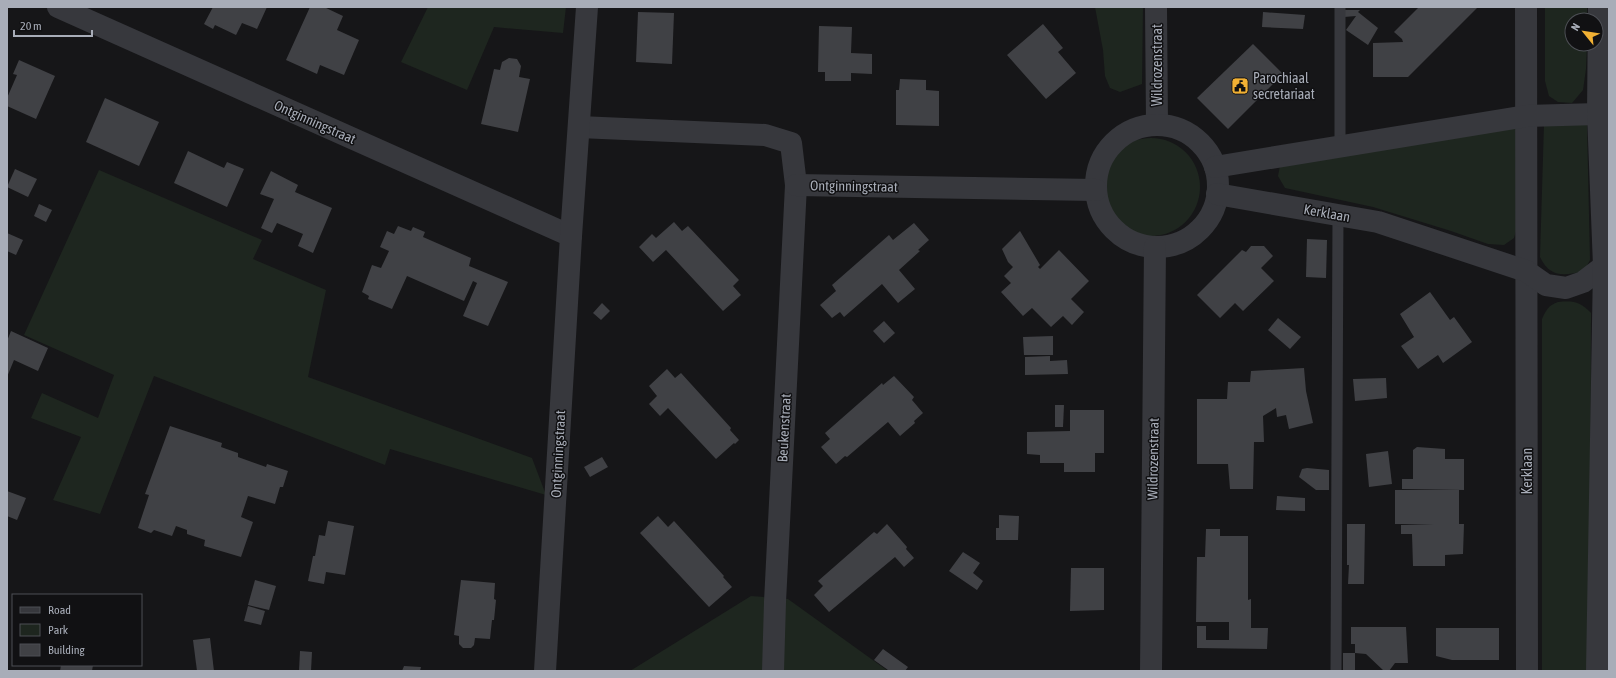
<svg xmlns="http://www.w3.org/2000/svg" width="1616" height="678" font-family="'Asap Condensed',sans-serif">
<rect width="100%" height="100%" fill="#161618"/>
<g fill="#1e261f">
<path d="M428,7H566L563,33L494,27L467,90L401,62Z"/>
<path d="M1095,7H1143L1142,84L1120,92L1110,88L1105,76L1103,50Z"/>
<path d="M1545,7H1587V20H1572V44H1587L1586,69L1583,90L1572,103L1558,102L1549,96L1545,81Z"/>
<path d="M1544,124L1587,125L1590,260L1584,271C1564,276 1550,278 1540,257Z"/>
<path d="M1518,126L1517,227L1514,238L1504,245L1488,244L1451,231L1373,207L1285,188L1278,176L1280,166Z"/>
<circle cx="1151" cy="187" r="49"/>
<path d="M99,170L262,240L253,259L326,290L308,377L532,458L546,495L390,449L385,465L154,376L100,514L53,500L81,437L31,418L42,393L98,418L114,375L24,335Z"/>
<path d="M1558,302C1574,301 1579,301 1591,313L1590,671H1542V319C1546,310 1549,305 1558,302Z"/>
<path d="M751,596L788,599L888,671H630Z"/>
</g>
<g fill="#404145">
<path d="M213,7H267L257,29L242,23L236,35L215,25L213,29L204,24Z"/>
<path d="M310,7H324L343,16L337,30L359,40L344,75L320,65L317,74L286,60Z"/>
<path d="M1419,7H1478L1408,77H1373V43L1403,42L1402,39L1394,32Z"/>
<path d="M1344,10H1360L1358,12L1378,28L1368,45L1346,30L1356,16L1344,17Z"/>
<path d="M638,12L674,13L672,64L636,62Z"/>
<path d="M1263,12L1305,15L1303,29L1262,27Z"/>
<path d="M1043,24L1063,48L1058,52L1076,73L1046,99L1007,55Z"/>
<path d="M819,26L852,27L851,53L872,54V74L851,73V81H825V72H818Z"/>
<path d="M1253,44L1283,74L1228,129L1197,98Z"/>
<path d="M509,58L517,59L521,66L519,77L530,79L518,132L481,124L494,69L500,70L502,62Z"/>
<path d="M19,60L55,76L36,119L7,106V98L17,75L13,74Z"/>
<path d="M900,79L926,80V90L939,91V126L896,125V90H899Z"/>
<path d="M105,98L159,122L139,166L86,142Z"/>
<path d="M188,151L224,168L227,162L244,169L227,207L174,183Z"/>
<path d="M15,169L37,179L28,197L7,187Z"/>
<path d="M271,171L298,185L295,192L332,208L313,253L298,246L303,234L277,223L272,233L261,228L274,199L260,194Z"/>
<path d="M39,204L52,210L46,222L34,216Z"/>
<path d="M674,222L682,231L688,226L739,280L733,286L741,295L723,311L666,250L653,262L639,247L652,234L656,238Z"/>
<path d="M914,223L929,240L918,250L920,251L899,270L915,289L898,303L882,284L844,317L840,312L832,318L820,305L836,291L832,285L889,235L893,240Z"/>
<path d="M398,226L411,231L413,227L425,232L423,237L471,258L469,266L508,282L488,326L463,316L477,283L473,281L464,301L407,276L392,309L368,299L369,296L362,292L372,265L381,268L389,251L380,247L387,231L394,234Z"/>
<path d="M1020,231L1040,265L1038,267L1040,269L1059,250L1089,281L1071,299L1084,312L1072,325L1063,316L1051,327L1032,308L1023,316L1001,292L1011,283L1004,276L1013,267L1008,262L1002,249Z"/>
<path d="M7,233L23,240L16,255L7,251Z"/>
<path d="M1307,239L1327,240L1326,278L1306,277Z"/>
<path d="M1251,246H1264L1273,256L1261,268L1274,281L1243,311L1235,303L1220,318L1197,295L1242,250L1246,252Z"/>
<path d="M1430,292L1450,320L1454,317L1472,342L1443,363L1438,355L1418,369L1401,346L1414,337L1400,314Z"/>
<path d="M602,303L610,311L601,320L593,313Z"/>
<path d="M1278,318L1301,337L1290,349L1268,330Z"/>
<path d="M884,321L895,333L884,343L873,331Z"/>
<path d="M11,331L48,348L38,371L14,360L7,377V341Z"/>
<path d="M1053,336V355H1024L1023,337Z"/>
<path d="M1050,356V361L1067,360L1068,374L1025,375V357Z"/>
<path d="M1304,368L1306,391L1313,423L1289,429L1286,415L1277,417L1276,408L1263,416L1264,442H1254L1253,489H1230L1228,464H1197V399H1227L1228,382H1250L1251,371Z"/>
<path d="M667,369L675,378L681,373L731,428L730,430L739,440L735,444L734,443L716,459L668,408L660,416L649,404L657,396L649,386Z"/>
<path d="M894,376L914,397L912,400L923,413L914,421L915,423L900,436L888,422L847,457L845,456L836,464L821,447L830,439L825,433L882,383L883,385Z"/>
<path d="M1386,378L1387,398L1355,401L1353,379Z"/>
<path d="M1055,405H1064L1063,427H1055Z"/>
<path d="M1070,410H1104V453H1095V472H1064V463H1040V455L1027,454V432L1070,431Z"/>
<path d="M170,426L222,443L221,447L238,453V457L266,467L267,464L288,471L283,487H280L275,504L248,496L241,517L253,522L241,557L204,546L205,540L187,534V530L176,526L172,536L154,530L151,533L138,528L149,495L145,494Z"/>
<path d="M1417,447L1445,449V459H1464V490L1402,489V479H1413V450Z"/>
<path d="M1388,451L1392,484L1369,487L1366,454Z"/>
<path d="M602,457L608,467L590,477L584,467Z"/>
<path d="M1307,468L1329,470V490H1316L1299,477L1302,469Z"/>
<path d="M1395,490H1459V524H1464L1463,554L1445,555V566H1413L1412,534H1401V525L1434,524H1395Z"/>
<path d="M7,491L26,498L17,520L7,516Z"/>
<path d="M1277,496L1305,498V511L1276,510Z"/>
<path d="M999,515L1019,516L1018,540H996V528H999Z"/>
<path d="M658,516L668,527L674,521L724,576L723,577L732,587L709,607L640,533Z"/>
<path d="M328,521L354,526L345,575L326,572L324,584L308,581L313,556H315L319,535L325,536Z"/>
<path d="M887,524L907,547L906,549L914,558L904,567L895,557L829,612L814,595L823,586L818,581L874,532L877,534Z"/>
<path d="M1347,524H1365L1364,584H1348L1349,565H1347Z"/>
<path d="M1206,529H1220V536H1248V600L1251,599V628H1268L1267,649L1197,648V626H1206V640H1229V622H1196L1197,557H1205Z"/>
<path d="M963,552L980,563L973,573L983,581L977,590L949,571Z"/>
<path d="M1071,568H1104V610L1070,611Z"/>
<path d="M255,580L276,586L269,610L248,605Z"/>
<path d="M461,580L495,583L494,599L496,600L494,620H492L490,639L475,638L474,645L471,648H463L459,644V636L454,635Z"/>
<path d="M248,606L265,611L261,625L244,621Z"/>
<path d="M1351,627H1406L1408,663H1395L1389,671H1384L1366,654L1355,653V671H1343V653H1355V644H1351Z"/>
<path d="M1436,628H1499V660H1452L1436,656Z"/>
<path d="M210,638L214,671H197L193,640Z"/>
<path d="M883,649L908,667L905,671H887L888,670L874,660Z"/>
<path d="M300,651L312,652L311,671H299Z"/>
<path d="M61,665H93L92,671H60Z"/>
<path d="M404,666L421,667L420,671H402Z"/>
</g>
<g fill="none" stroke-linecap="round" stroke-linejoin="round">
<g stroke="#37383d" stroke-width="11">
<path d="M1340,7V147"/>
<path d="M1336,671L1338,215"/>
</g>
<g stroke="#37383d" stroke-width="22">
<path d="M58,7L571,236"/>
<path d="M1156,7L1157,124"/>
<path d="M1526,7L1527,671"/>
<circle cx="1157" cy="186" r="61"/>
<path d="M579,127L765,135L791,143L796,185L775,602L773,671"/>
<path d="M1215,167L1526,116L1598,114L1609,115"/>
<path d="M796,185L1096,190"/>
<path d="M1217,194L1378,222L1526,271L1546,285L1566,288L1583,282L1604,266L1609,265"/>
<path d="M545,671L571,236L587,7"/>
<path d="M1151,671L1155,247"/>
<path d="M1597,671L1604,266L1598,114L1599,7"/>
</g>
</g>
<defs>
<g id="civic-square" transform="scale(0.9)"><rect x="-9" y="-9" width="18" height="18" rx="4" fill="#f2b134" stroke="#111113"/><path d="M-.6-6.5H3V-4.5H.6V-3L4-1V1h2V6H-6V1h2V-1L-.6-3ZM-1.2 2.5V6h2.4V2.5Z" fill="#111"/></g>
</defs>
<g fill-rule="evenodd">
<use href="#civic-square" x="1240" y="86"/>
</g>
<g text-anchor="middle" stroke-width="3" stroke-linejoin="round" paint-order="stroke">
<g font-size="14" fill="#a8adb8" stroke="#111113">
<text transform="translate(1157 65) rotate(-90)" y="5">Wildrozenstraat</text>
<text transform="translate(315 122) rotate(24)" y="5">Ontginningstraat</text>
<text transform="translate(854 186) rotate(1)" y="5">Ontginningstraat</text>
<text transform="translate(1327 213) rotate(10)" y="5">Kerklaan</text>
<text transform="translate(784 428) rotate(-87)" y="5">Beukenstraat</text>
<text transform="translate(558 454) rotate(-87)" y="5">Ontginningstraat</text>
<text transform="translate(1153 459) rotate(-89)" y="5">Wildrozenstraat</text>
<text transform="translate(1527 471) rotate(-90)" y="5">Kerklaan</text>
</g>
<g font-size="14" fill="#a8adb8" stroke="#111113" text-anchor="start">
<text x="1253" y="83">Parochiaal<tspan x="1253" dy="16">secretariaat</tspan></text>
</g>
</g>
<rect width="1616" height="678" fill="none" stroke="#a8adb8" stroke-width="16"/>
<rect x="12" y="594" width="130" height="72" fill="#111113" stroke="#4d4f55"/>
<rect x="20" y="607" width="20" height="6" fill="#37383d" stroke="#4d4f55"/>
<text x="48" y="614" font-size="12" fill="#a8adb8">Road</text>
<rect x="20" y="624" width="20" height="12" fill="#1e261f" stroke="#4d4f55"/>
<text x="48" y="634" font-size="12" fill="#a8adb8">Park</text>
<rect x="20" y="644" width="20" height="12" fill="#404145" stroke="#4d4f55"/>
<text x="48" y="654" font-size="12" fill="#a8adb8">Building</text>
<g transform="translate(1584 32) rotate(300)"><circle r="19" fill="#111113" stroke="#4d4f55"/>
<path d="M0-3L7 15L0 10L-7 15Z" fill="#f2b134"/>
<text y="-6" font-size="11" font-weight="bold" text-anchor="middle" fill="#a8adb8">N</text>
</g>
<path d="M14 30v6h78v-6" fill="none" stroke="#a8adb8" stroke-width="2"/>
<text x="20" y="30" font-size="12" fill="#a8adb8" stroke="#111113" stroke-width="3" paint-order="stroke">20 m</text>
</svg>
